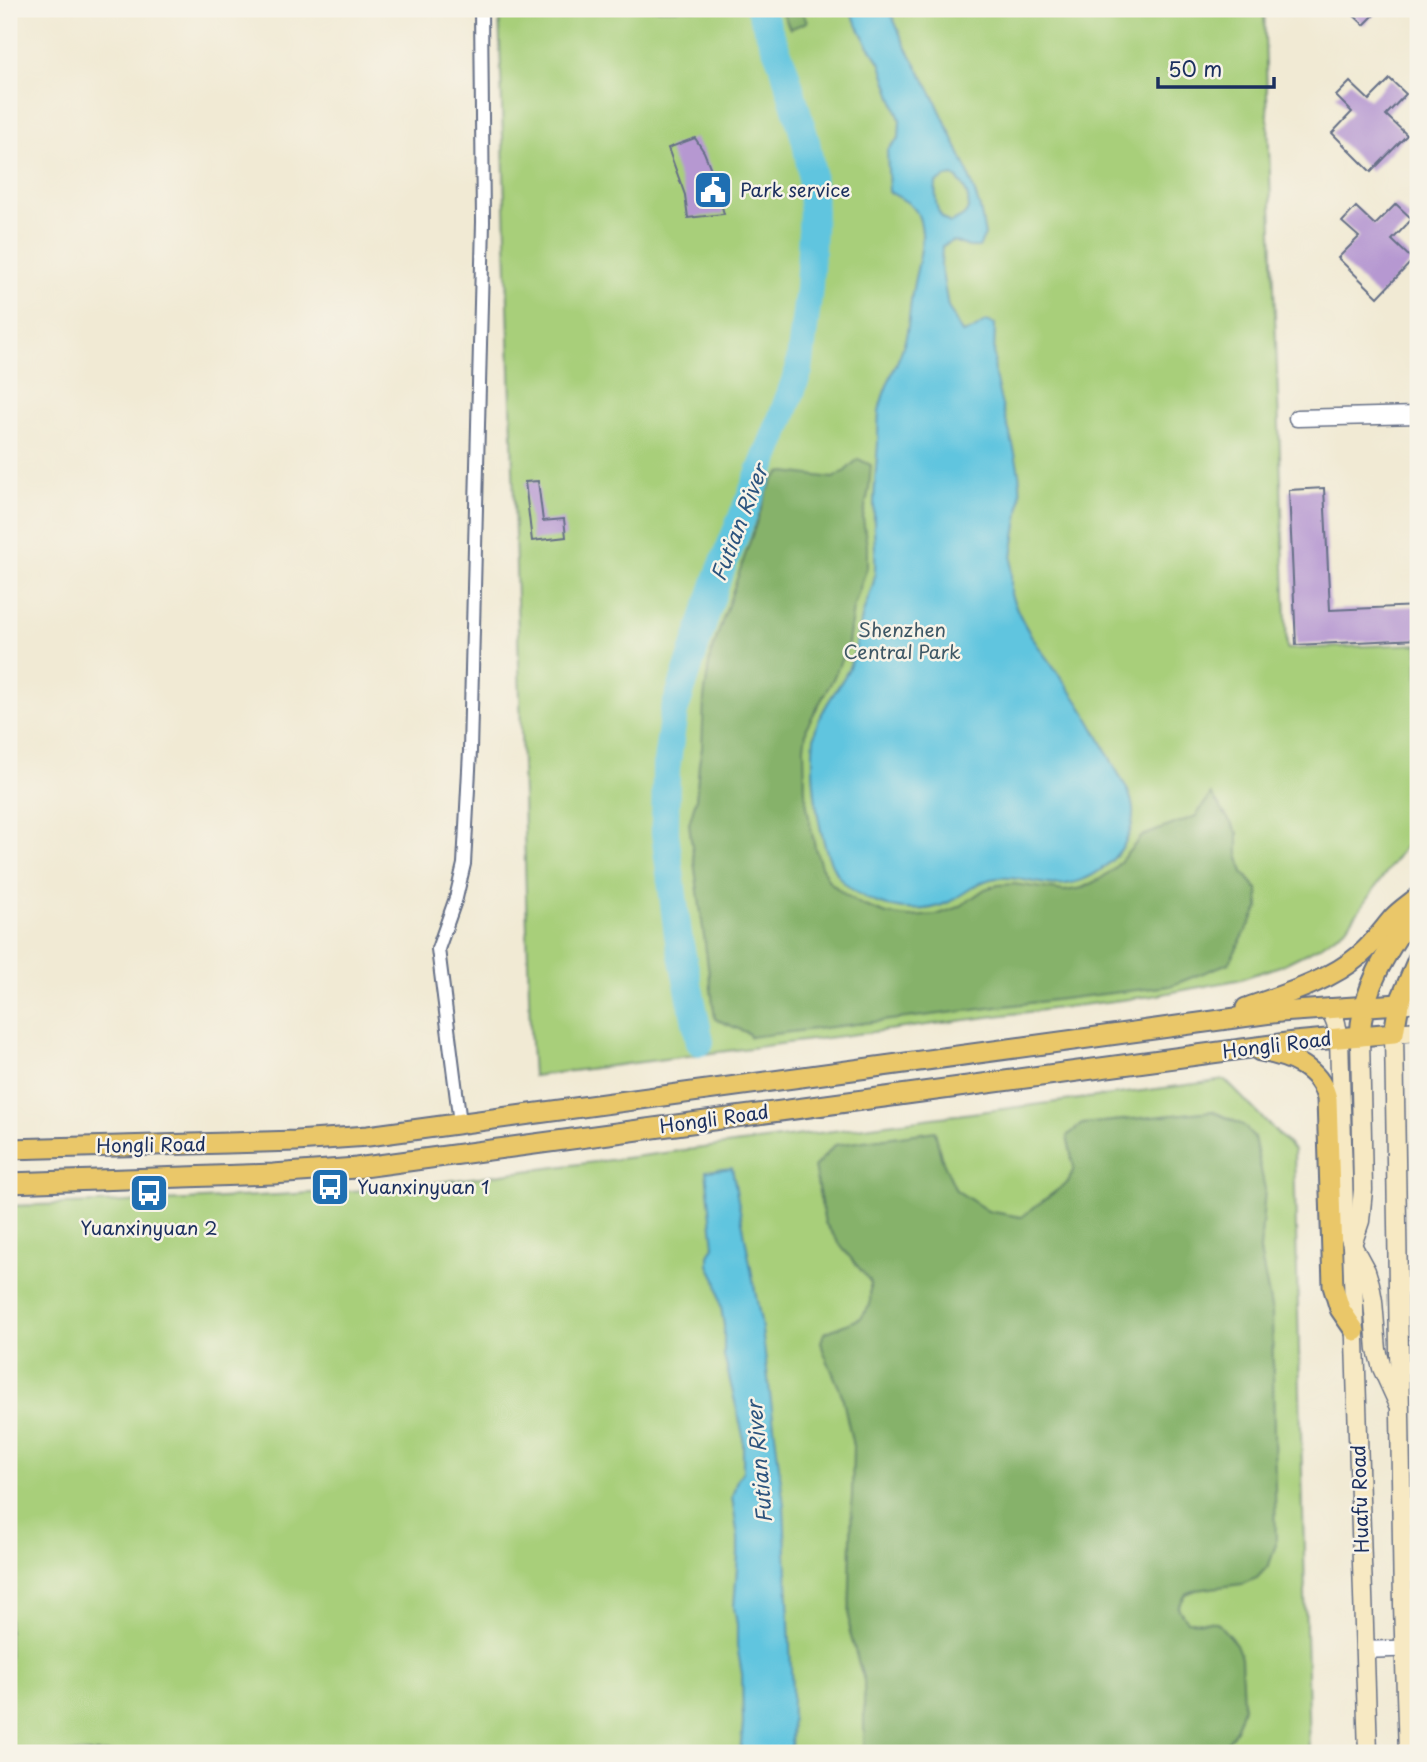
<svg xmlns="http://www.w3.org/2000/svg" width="1427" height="1762" font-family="'Playpen Sans',sans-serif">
<rect width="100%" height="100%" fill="#f7f3e8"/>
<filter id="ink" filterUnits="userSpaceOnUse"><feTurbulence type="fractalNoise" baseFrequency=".0143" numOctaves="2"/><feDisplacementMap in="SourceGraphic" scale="14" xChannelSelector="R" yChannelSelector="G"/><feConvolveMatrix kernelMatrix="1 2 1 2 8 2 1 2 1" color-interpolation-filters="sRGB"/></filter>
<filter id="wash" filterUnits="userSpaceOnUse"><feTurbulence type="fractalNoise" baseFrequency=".00686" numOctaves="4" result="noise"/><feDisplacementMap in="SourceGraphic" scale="28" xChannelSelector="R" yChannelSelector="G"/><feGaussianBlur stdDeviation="1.57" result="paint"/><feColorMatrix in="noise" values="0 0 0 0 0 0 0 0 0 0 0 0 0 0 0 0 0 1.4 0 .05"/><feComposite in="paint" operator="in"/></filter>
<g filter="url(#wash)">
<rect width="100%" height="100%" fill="#f1ead4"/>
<g fill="#a8cf7a" stroke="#627f6c" stroke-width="2">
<path d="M499,9H1264L1287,649L1418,644V828L1347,927L1321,946L1280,966L1237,980L1152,996L533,1076L530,1028Z"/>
<path d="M1225,1080L1294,1150L1309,1753H9V1206L185,1200L387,1189Z"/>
</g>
<g fill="#86b26a" stroke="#507064" stroke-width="2">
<path d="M781,9H801L807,22L790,29Z"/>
<path d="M858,459L871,465L869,489L863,518L867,546V567L853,609L848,644L833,679L807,726L804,747L805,791L808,812L815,847L821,866L829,881L843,893L862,905L887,914L909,917L936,915L959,907L985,889L998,885L1014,884L1065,891L1082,888L1100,879L1114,869L1142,836L1196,816L1211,794L1238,833V853L1243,872L1258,890L1259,907L1229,963L1170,986L750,1037L748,1033L715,1019L689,824L696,799L699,763L702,748L704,698L710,657L767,492L773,480L780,473L786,472L833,478L845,471Z"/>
<path d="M1212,1111L1243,1125L1254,1137L1265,1189L1260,1251L1272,1312L1276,1544L1269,1565L1257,1578L1242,1584L1196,1590L1186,1594L1178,1608L1187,1621L1217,1622L1236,1644L1241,1657L1243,1707L1236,1730L1220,1753H864V1681L849,1630L853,1446L842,1395L823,1350L821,1342L824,1333L861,1318L870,1305V1281L843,1249L825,1223L814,1167L835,1145L935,1131L941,1157L956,1190L988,1211L1021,1217L1068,1182L1074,1168L1067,1136L1082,1124Z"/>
</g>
<g fill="#61c5df" stroke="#3e7a9e" stroke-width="2" fill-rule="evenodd">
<path d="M849,9H889L904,43L933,95L966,167L980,208L985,235L979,247H969L953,241L942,246L941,266L948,307L962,333L973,330L986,321L995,324C995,340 993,357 995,373C1000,410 1017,445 1020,482C1023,514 1010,546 1011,578C1011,580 1011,593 1011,594C1012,599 1015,604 1017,609C1030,639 1051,663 1070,690C1087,713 1101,740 1114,766C1122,780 1132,794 1133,810C1134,829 1125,847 1112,860C1094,878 1072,887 1047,884C1028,882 1010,875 991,879C975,883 963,895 949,902C921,916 882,909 857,893C851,889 843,882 839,877C818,848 807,762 816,728C821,709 838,689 847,672C857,652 858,631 864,610C867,600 872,590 874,580C877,561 874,543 874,524C873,497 876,470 878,443C878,433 878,422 879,411C884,385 896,369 904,344C910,326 909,307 913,288C916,270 923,251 922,233C920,207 910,203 889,192L887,150L899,138L900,120L880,62L866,42ZM953,176C964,182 973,202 966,213C963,218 956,220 950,223C934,215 935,198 936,183L946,177Z"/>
<path d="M732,1168L761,1322L784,1506L792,1692L791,1753H740L743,1724L742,1674L737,1646V1625L734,1607L738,1554V1538L732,1497L737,1480L743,1471V1435L724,1356V1326L719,1295L716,1279L709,1265V1255L714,1246L706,1171Z"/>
</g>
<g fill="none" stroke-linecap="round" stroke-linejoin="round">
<path stroke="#61c5df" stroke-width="28" d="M700,1042L678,935L665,833L666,769L674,712L718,577L776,433L799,370L809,288L811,249L813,208L811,170L806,142L784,68L760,9"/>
</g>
<g id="blocks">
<g fill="#b698d1">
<path d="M1347,9H1380L1364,25Z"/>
<path d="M1390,79L1406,94L1386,115L1407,135L1371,172L1332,133L1352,112L1336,96L1350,82L1369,100Z"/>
<path d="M695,138L704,152L713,174L724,214L688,218L685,195L668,148Z"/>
<path d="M1396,204L1412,219L1392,240L1413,260L1378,297L1338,258L1359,237L1342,222L1356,207L1375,225Z"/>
<path d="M538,481L543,521L564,519L566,537L532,541L525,482Z"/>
<path d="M1324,488L1330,610L1418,606V639L1296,645L1289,490Z"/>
</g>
</g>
</g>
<g filter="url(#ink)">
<use href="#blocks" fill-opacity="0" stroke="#667087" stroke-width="2"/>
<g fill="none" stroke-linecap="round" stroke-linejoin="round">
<g stroke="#667087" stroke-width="16">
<path id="minor" d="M460,1123L438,949L456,898L464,864L470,751L483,222L481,9"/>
</g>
<g stroke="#667087" stroke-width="19">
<g id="tertiary">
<path d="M1297,418L1418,415"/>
<path d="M1364,1650L1418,1648"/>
</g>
</g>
<g stroke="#667087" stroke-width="21">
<g id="secondary">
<path d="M1399,1004L1418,1002"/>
<path d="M1330,1008L1336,1023L1339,1038L1344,1211L1347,1228L1352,1245L1366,1271L1370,1284L1373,1301L1377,1350L1382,1368L1398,1403"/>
<path d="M1360,1036L1363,1190L1360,1221L1352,1245L1368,1753"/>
<path d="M1408,1753L1403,1605L1394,1033L1418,1031"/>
</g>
</g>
<g stroke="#667087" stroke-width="23">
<g id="primary">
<path d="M1246,1008C1283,995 1330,981 1360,955C1373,944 1382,931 1393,918C1400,910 1410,904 1418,897"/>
<path d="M1360,1036C1362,986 1391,946 1418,905"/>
<path d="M1260,1051C1289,1056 1320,1067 1327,1099L1333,1286L1340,1309L1355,1331"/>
<path d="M9,1149L296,1141L368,1136L1280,1012L1399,1004"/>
<path d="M9,1183L273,1174L356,1168L1294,1042L1394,1033L1399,1004L1418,959"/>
</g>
</g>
<use href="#minor" stroke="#fff" stroke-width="12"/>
<use href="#tertiary" stroke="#fff" stroke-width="16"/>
<use href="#secondary" stroke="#f7e9c3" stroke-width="18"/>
<use href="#primary" stroke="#eac769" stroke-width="19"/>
</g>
</g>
<defs>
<g id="civic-square" transform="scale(2.0125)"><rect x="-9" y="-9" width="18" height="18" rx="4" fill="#1f6fb2" stroke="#f7f3e8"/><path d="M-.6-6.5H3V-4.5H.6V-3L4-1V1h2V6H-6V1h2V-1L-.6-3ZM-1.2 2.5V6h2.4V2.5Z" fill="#fff"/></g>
<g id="bus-square" transform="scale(2.0125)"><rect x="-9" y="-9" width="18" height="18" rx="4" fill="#1f6fb2" stroke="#f7f3e8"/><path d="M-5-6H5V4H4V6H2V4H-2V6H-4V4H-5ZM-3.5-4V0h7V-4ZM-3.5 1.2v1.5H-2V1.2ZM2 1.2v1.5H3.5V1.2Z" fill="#fff"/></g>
</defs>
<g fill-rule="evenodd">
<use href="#civic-square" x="713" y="190"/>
<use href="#bus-square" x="330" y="1187"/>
<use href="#bus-square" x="149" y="1193"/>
</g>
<g text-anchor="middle" stroke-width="5" stroke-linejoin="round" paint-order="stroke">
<g font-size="19" fill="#1b2f5e" stroke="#f7f3e8" text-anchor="start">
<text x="740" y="197">Park service</text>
<text x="357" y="1194">Yuanxinyuan 1</text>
<text x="149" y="1235" text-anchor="middle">Yuanxinyuan 2</text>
</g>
<g font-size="19" fill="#3e5765" stroke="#f7f3e8">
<text x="902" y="637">Shenzhen<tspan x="902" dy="22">Central Park</tspan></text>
</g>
<g font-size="19" fill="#1b2f5e" stroke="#f7f3e8">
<text transform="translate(1277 1045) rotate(-7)" y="7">Hongli Road</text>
<text transform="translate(714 1119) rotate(-8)" y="7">Hongli Road</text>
<text transform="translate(151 1145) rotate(-1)" y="7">Hongli Road</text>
<text transform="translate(1360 1499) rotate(-92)" y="7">Huafu Road</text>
</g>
<g font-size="21" font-style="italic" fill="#2c547e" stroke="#f7f3e8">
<text transform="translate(740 523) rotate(-69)" y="7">Futian River</text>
<text transform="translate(760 1462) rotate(-95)" y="7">Futian River</text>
</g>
</g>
<rect width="1427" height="1762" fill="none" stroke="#f7f3e8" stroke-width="35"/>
<path d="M1158 77v10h116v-10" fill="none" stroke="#1b2f5e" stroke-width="3.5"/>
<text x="1168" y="77" font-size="21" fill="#1b2f5e" stroke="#f7f3e8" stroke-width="5" paint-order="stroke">50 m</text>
</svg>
